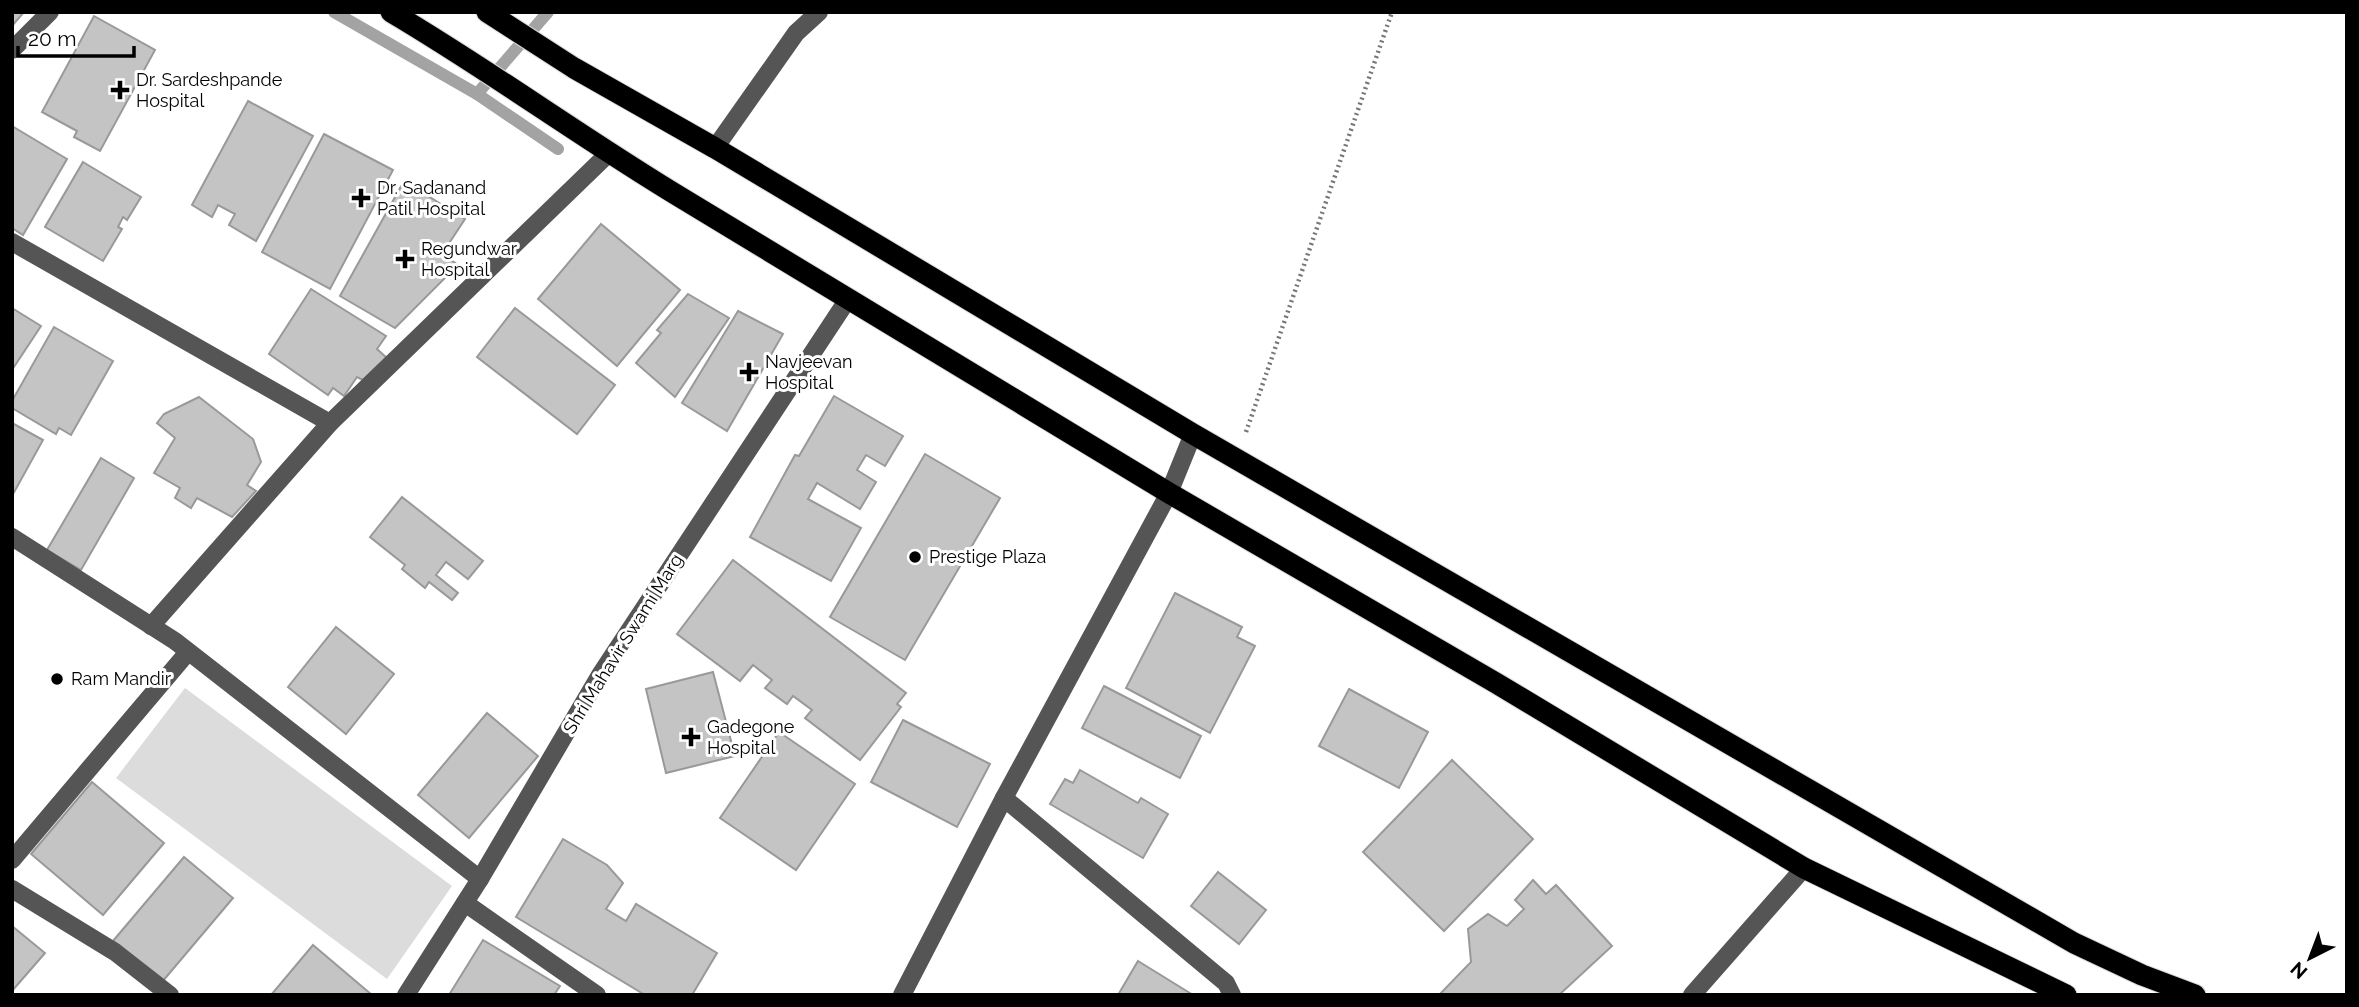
<svg xmlns="http://www.w3.org/2000/svg" width="2359" height="1007" font-family="Raleway,sans-serif">
<rect width="100%" height="100%" fill="#fff"/>
<path fill="#dcdcdc" d="M185,688L452,886L387,979L116,778Z"/>
<g fill="none" stroke-linecap="round" stroke-linejoin="round">
<g stroke="#a3a3a3" stroke-width="12">
<path d="M334,12L477,94L548,12"/>
<path d="M477,94L558,149"/>
</g>
</g>
<g fill="#c4c4c4" stroke="#999" stroke-width="2">
<path d="M12,12H24L12,26Z"/>
<path d="M94,16L155,50L100,151L74,137L77,131L42,112Z"/>
<path d="M248,101L313,136L256,241L229,225L235,214L218,205L212,217L192,205Z"/>
<path d="M12,126L67,159L23,235L12,228Z"/>
<path d="M324,134L393,170L330,289L262,252Z"/>
<path d="M83,162L141,197L127,220L123,217L118,227L122,229L103,261L45,227Z"/>
<path d="M404,181L465,219L442,254L458,265L395,328L340,296Z"/>
<path d="M601,224L680,290L617,366L538,299Z"/>
<path d="M311,289L386,336L377,349L387,358L363,380L357,377L344,396L333,388L328,395L269,354Z"/>
<path d="M688,294L729,318L675,397L636,363L661,333L657,330Z"/>
<path d="M12,308L41,326L12,370Z"/>
<path d="M515,308L615,385L577,434L477,357Z"/>
<path d="M738,311L783,334L727,431L682,403Z"/>
<path d="M54,327L113,361L71,435L59,428L56,434L12,408V401Z"/>
<path d="M834,396L903,436L885,466L866,455L857,470L876,482L860,509L817,483L808,499L861,528L831,581L750,537L795,455L799,456Z"/>
<path d="M199,397L253,439L261,462L247,485L256,491L232,517L197,498L191,508L175,498L180,488L154,473L175,438L157,423L164,414Z"/>
<path d="M12,423L43,440L12,496Z"/>
<path d="M925,454L1000,498L905,660L830,617Z"/>
<path d="M101,458L134,478L81,570L47,550Z"/>
<path d="M402,497L483,561L468,579L446,562L436,575L458,593L452,600L429,582L425,588L402,569L405,565L370,537Z"/>
<path d="M733,560L906,693L897,704L901,707L860,760L805,718L812,710L793,696L787,704L765,688L772,680L753,665L740,681L677,634Z"/>
<path d="M1175,593L1242,627L1237,637L1255,646L1210,733L1126,688Z"/>
<path d="M336,627L394,674L346,734L288,687Z"/>
<path d="M713,672L735,756L666,773L646,689Z"/>
<path d="M1104,686L1201,736L1180,778L1082,728Z"/>
<path d="M1349,689L1428,732L1399,788L1319,746Z"/>
<path d="M487,713L538,756L469,838L418,795Z"/>
<path d="M903,720L990,764L957,827L871,782Z"/>
<path d="M779,732L855,784L796,870L720,818Z"/>
<path d="M1452,760L1533,839L1444,931L1363,852Z"/>
<path d="M1080,770L1138,803L1141,798L1168,814L1143,858L1050,804L1065,779L1073,783Z"/>
<path d="M92,782L164,843L103,915L31,854Z"/>
<path d="M563,839L607,865L623,883L606,909L626,921L636,904L717,953L692,995H645L516,917Z"/>
<path d="M184,857L233,898L162,982L113,941Z"/>
<path d="M1218,872L1266,910L1239,944L1191,906Z"/>
<path d="M1533,880L1546,894L1556,885L1612,946L1559,995H1439L1471,962L1468,929L1488,914L1507,926L1524,909L1515,900Z"/>
<path d="M12,926L45,953L12,991Z"/>
<path d="M483,940L560,986L554,995H449Z"/>
<path d="M313,945L372,995H271Z"/>
<path d="M1138,961L1193,995H1118Z"/>
</g>
<g fill="none" stroke-linecap="round" stroke-linejoin="round">
<g stroke="#dbdbdb" stroke-width="23">
<g id="highway">
<path d="M391,12C491,71 585,140 685,200L1169,493L1496,683L1804,868L2066,995"/>
<path d="M487,12L574,68L715,148L1193,434L2074,943L2142,975L2195,995"/>
</g>
</g>
<path stroke="#777" stroke-width="4.5" stroke-dasharray="2 3.5" stroke-linecap="butt" d="M1246,432L1392,12"/>
<g stroke="#555" stroke-width="18">
<path d="M12,50L50,12"/>
<path d="M715,148L796,33L819,12"/>
<path d="M12,242L330,423"/>
<path d="M12,537L175,641L480,879"/>
<path d="M151,626L330,423L608,154"/>
<path d="M1004,798L1226,983L1232,995"/>
<path d="M12,860L188,652"/>
<path d="M12,889L115,952L170,995"/>
<path d="M465,903L597,995"/>
<path d="M406,995L480,879L600,675L848,299"/>
<path d="M902,995L1004,798L1169,493L1193,434"/>
<path d="M1692,995L1804,868"/>
</g>
<use href="#highway" stroke="#000" stroke-width="21"/>
</g>
<g fill="#000" stroke="#fff" stroke-width="2.5">
<path d="M116.5 79.5h7v7h7v7h-7v7h-7v-7h-7v-7h7z"/>
<path d="M357.5 187.5h7v7h7v7h-7v7h-7v-7h-7v-7h7z"/>
<path d="M401.5 248.5h7v7h7v7h-7v7h-7v-7h-7v-7h7z"/>
<path d="M745.5 361.5h7v7h7v7h-7v7h-7v-7h-7v-7h7z"/>
<circle cx="915" cy="557" r="7"/>
<circle cx="57" cy="679" r="7"/>
<path d="M687.5 726.5h7v7h7v7h-7v7h-7v-7h-7v-7h7z"/>
</g>
<g text-anchor="middle" stroke-width="6" stroke-linejoin="round" paint-order="stroke">
<g font-size="18" fill="#000" stroke="#fff" text-anchor="start">
<text x="136" y="86">Dr. Sardeshpande<tspan x="136" dy="21">Hospital</tspan></text>
<text x="377" y="194">Dr. Sadanand<tspan x="377" dy="21">Patil Hospital</tspan></text>
<text x="421" y="255">Regundwar<tspan x="421" dy="21">Hospital</tspan></text>
<text x="765" y="368">Navjeevan<tspan x="765" dy="21">Hospital</tspan></text>
<text x="929" y="563">Prestige Plaza</text>
<text x="71" y="685">Ram Mandir</text>
<text x="707" y="733">Gadegone<tspan x="707" dy="21">Hospital</tspan></text>
</g>
<g font-size="18" fill="#000" stroke="#fff">
<text transform="translate(623 644) rotate(-58)" y="6">Shri Mahavir Swami Marg</text>
</g>
</g>
<rect width="2359" height="1007" fill="none" stroke="#000000" stroke-width="28"/>
<g transform="translate(2310 958) rotate(222)" stroke="#ffffff" stroke-width="5" paint-order="stroke">
<path d="M0-5L12 26L0 18L-12 26Z" fill="#000000"/>
<text y="-10" font-size="19" font-weight="bold" text-anchor="middle" fill="#000000">N</text>
</g>
<path d="M18 46v10h116v-10" fill="none" stroke="#000000" stroke-width="3.5"/>
<text x="28" y="46" font-size="21" fill="#000000" stroke="#ffffff" stroke-width="5" paint-order="stroke">20 m</text>
</svg>
